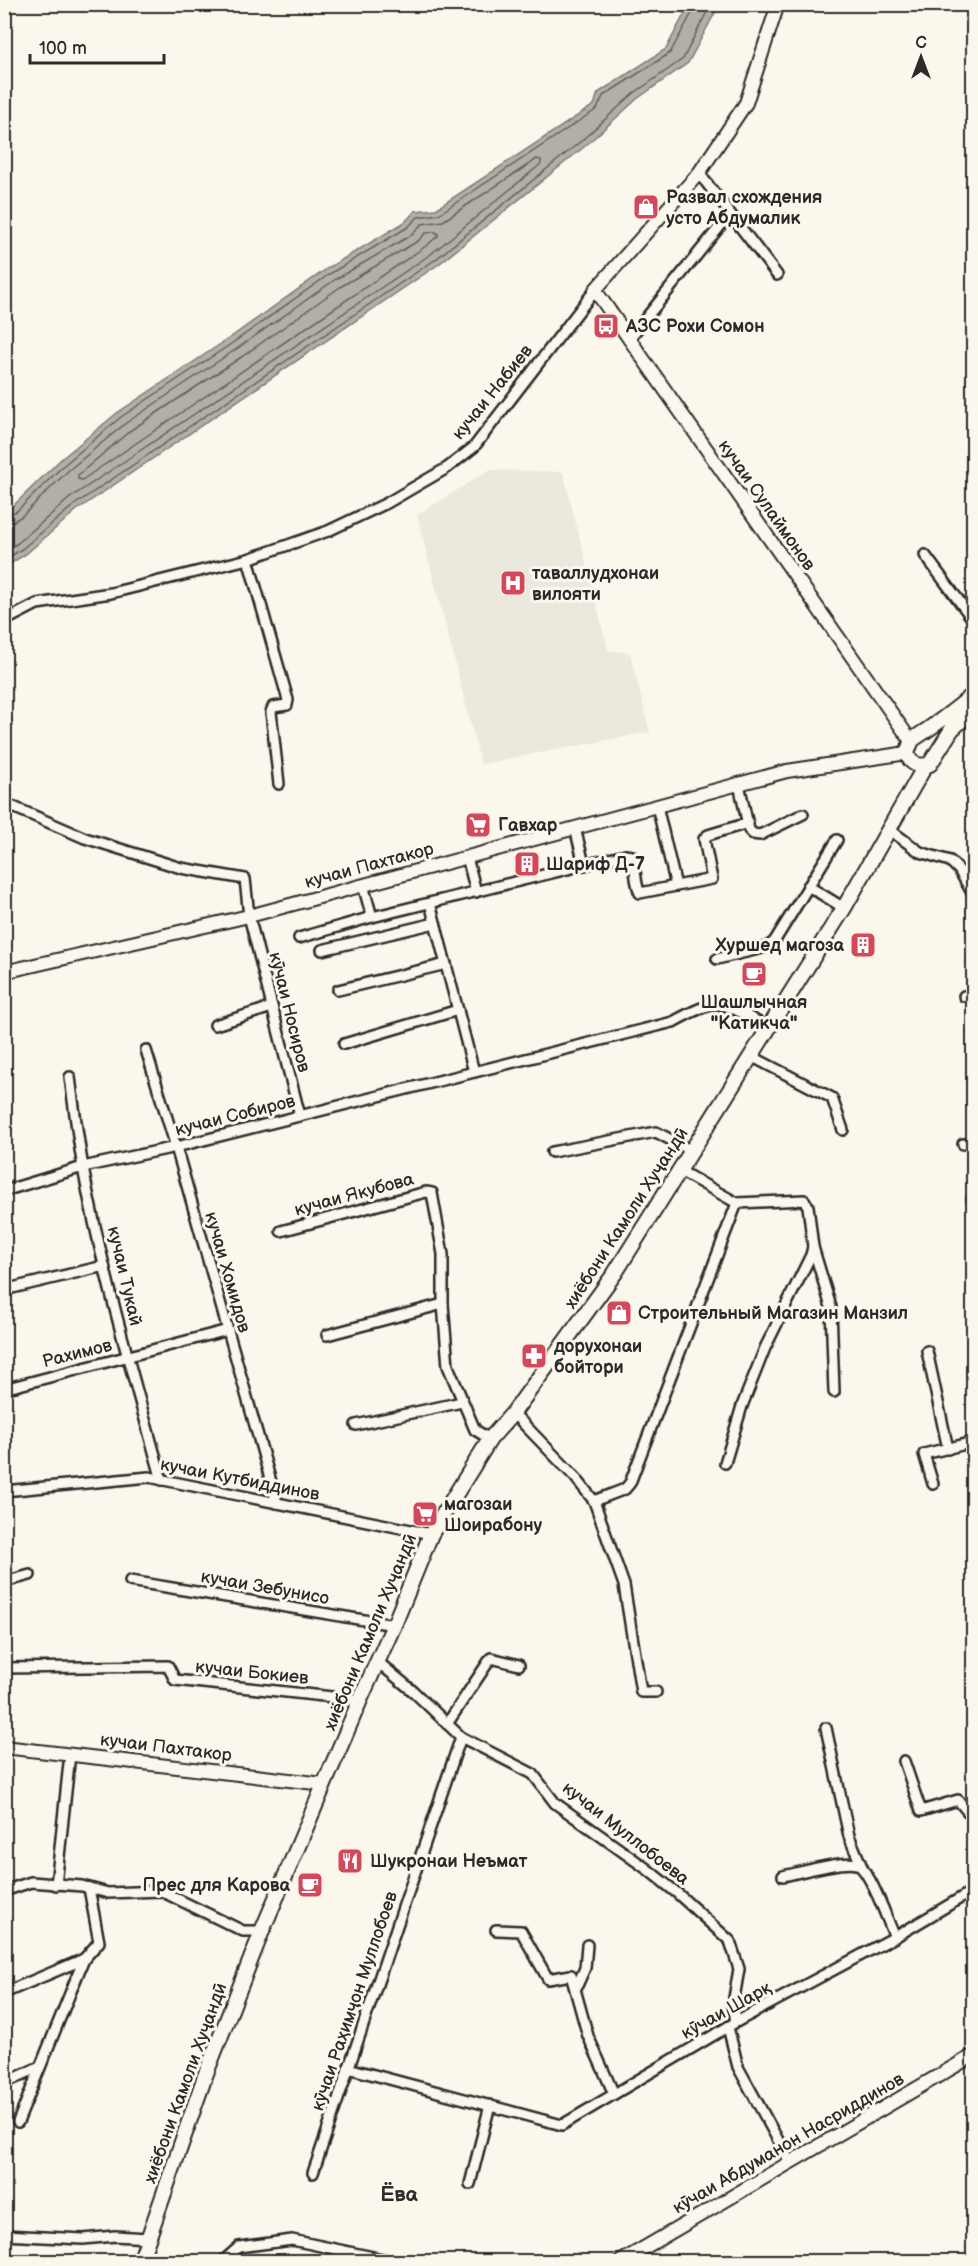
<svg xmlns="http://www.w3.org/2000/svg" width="978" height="2266" font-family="'Balsamiq Sans',sans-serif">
<rect width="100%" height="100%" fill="#fbf7ec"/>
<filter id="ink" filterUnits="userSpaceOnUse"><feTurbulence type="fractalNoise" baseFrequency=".0167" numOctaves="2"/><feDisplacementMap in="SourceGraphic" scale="12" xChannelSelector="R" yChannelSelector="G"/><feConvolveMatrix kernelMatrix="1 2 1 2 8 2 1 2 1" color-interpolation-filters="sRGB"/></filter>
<g filter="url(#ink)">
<path fill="#ebe8de" d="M489,470L563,472L608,650L630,653L650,732L481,764L417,515Z"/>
<path fill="#b1afa7" stroke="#7b7a75" stroke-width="1.5" d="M689,5H718L716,11L688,63L637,99L584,147L439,264L77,510L26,554L5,567V511L13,506L60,460L117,413L231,337L328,268L405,222L415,211L436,209L594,105L598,93L666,49Z"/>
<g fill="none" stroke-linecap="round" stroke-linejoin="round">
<g stroke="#61605d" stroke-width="1.5">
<path d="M435,232L438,233V236L426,246L82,480L78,479V475L131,430L243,356L340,287L418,241L426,233Z"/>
<path d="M4,516L17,511L64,465L121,417L234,342L331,273L408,227L418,217L439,214L597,109L603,96L670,53L693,11L694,4"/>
<path d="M4,524L12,522L22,516L69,470L126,423L238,348L336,279L413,234L422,224L443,221L537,159L541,160V164L431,254L70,498L18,543L4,551"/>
<path d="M4,560L22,549L74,505L436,259L580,142L633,94L683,59L711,4"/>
</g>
<g stroke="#2b2b2b" stroke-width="14">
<g id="street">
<path d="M699,173L777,275"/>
<path d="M629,339L730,214"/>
<path d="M925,555L974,621"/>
<path d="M248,559L288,700L287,705L273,707L271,712L279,784"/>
<path d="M4,621L37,604L111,593L248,559L328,531L387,503L447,468L474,447L595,290"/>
<path d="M739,784L749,830L753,834L760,835L803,814"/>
<path d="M4,803L85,838L181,868L245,879L249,916L300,1116"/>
<path d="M657,806L676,886"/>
<path d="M575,828L584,864"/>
<path d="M890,830L920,852L950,861L959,870L974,896"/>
<path d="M467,857L476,892"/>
<path d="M363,885L372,917"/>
<path d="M808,886L844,908"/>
<path d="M430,903L474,1072"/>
<path d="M299,938L372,917L625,855L632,856C636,867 635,885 640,893L712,879L704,839L708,835L748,823"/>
<path d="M322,950L435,923"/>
<path d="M717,959L767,947L774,942L837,840"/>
<path d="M338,990L446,964"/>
<path d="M964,996L974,995"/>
<path d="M215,1025L272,1007"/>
<path d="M344,1044L458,1010"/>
<path d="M146,1050L176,1147L277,1503"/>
<path d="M751,1056L832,1098L843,1130"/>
<path d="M70,1077C74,1108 78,1138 83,1168C103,1274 133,1377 162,1480"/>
<path d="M963,1144H974"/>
<path d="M552,1152L656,1132L692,1151"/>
<path d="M4,1191L83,1167L176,1147L673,1022C722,995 722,1002 768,1028"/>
<path d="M972,1199H974"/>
<path d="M281,1231L426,1192L432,1193L443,1254V1304L448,1366L475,1430L490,1439"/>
<path d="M813,1247L831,1307L834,1392"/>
<path d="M4,1290L104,1266"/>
<path d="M327,1335L443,1304"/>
<path d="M927,1351L948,1449"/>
<path d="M4,1389L228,1330"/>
<path d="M513,1413L575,1477L594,1501L624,1585L641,1692H656"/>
<path d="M356,1425L462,1402"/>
<path d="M725,1463L742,1406L765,1348L811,1255L813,1247L808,1206L804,1200L737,1203"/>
<path d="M933,1484L924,1454L974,1442"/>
<path d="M4,1491L149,1477L431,1534"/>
<path d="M594,1501L625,1489L630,1483L737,1203L680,1171"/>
<path d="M130,1581L394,1625"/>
<path d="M4,1582L30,1575"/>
<path d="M378,1662L414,1692L461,1737L533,1774L555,1803L647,1869L677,1893L730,1941L739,1969L733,2004L736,2022"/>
<path d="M4,1668L168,1666L175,1680L360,1700"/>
<path d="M447,1724L491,1658L519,1665"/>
<path d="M826,1728L849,1836L862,1867"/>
<path d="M904,1761L921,1811L958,1800L968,1812L974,1813"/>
<path d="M783,1876C798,1873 843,1860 856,1864C870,1868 888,1923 895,1937"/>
<path d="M56,1885L70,1754"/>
<path d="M4,1891L31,1882L82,1886L108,1893L161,1891L243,1931H262"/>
<path d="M496,1930L521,1931L548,1979L571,1975L588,2036L614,2094"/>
<path d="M576,1988L585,1968L587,1945"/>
<path d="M4,1993L84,1959"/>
<path d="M728,2027L738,2067L790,2162"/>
<path d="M348,2068L562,2125L736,2022L895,1937L974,1890"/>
<path d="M4,2083L40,2067"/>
<path d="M18,2122L84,1959L99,1942L89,1888"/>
<path d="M313,2173L461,1737"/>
<path d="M470,2184L490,2105"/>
<path d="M4,2235L83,2239L115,2236L148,2238"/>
<path d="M222,2262L239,2247L292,2240L397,2262"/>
</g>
</g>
<g stroke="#2b2b2b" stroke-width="16">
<g id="secondary">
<path d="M778,4L746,103L699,173L595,290L911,741"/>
<path d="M4,972L249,916L787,771L907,753"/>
<path d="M4,1747L324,1784"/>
<path d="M620,2262L974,2055"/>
</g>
</g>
<g stroke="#2b2b2b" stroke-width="18">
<g id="primary">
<path d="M974,694C954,711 934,726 912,740L907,753C910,764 919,768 930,764L952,729L974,709"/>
<path d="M140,2262L205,2076L262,1931L360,1700L394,1625L431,1534L490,1439L513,1413L615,1273L844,908L925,766"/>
</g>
</g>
<use href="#street" stroke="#fbf7ec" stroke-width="9"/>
<use href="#secondary" stroke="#fbf7ec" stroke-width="12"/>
<use href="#primary" stroke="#fbf7ec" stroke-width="14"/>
</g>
</g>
<defs>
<g id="shop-square" transform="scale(1.35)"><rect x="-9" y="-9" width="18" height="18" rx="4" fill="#d1495b" stroke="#fbf7ec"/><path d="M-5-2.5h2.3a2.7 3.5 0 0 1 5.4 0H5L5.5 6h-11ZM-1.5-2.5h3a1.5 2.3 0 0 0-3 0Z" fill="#fff"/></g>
<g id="bus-square" transform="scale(1.35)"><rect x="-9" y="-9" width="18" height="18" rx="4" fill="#d1495b" stroke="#fbf7ec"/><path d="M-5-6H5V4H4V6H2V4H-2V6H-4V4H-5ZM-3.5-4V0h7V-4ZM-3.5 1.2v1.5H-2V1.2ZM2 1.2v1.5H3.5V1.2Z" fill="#fff"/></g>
<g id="hospital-square" transform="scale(1.35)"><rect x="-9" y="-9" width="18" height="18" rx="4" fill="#d1495b" stroke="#fbf7ec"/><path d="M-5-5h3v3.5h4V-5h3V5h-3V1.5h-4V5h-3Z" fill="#fff"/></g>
<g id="supermarket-square" transform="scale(1.35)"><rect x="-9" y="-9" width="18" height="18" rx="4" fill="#d1495b" stroke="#fbf7ec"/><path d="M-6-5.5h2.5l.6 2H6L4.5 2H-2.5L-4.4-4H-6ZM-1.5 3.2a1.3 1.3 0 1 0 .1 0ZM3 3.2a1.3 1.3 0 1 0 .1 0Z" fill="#fff"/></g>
<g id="building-square" transform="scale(1.35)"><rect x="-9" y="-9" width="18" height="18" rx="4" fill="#d1495b" stroke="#fbf7ec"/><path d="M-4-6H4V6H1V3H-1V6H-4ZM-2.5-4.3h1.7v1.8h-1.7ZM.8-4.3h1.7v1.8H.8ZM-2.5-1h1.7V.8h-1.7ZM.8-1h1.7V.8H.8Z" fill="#fff"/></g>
<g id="cafe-square" transform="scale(1.35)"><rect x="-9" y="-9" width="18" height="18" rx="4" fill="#d1495b" stroke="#fbf7ec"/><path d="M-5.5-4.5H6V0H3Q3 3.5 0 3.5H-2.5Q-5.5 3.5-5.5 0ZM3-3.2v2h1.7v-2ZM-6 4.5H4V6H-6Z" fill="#fff"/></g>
<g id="pharmacy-square" transform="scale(1.35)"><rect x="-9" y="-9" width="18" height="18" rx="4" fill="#d1495b" stroke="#fbf7ec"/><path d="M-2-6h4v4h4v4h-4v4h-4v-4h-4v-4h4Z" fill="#fff"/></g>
<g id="restaurant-square" transform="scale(1.35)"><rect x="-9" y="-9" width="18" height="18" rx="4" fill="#d1495b" stroke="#fbf7ec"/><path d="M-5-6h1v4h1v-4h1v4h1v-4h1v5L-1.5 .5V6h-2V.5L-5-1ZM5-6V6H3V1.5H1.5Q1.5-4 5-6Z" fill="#fff"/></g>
</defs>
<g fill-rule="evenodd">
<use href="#shop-square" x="646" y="207"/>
<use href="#bus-square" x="606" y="326"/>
<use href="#hospital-square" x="513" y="583"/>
<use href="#supermarket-square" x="478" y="825"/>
<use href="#building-square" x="527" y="864"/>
<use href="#building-square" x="863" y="945"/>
<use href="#cafe-square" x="754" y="974"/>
<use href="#shop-square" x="619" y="1313"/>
<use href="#pharmacy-square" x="534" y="1356"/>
<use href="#supermarket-square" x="425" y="1514"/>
<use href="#restaurant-square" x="350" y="1861"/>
<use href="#cafe-square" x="310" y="1885"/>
</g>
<g text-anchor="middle" stroke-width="6" stroke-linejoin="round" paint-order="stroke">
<g font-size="18" font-weight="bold" fill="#2b2b2b" stroke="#fbf7ec" text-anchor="start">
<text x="666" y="203">Развал схождения<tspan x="666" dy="21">усто Абдумалик</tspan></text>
<text x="626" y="332">АЗС Рохи Сомон</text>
<text x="532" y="579">таваллудхонаи<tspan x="532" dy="21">вилояти</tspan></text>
<text x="498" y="831">Гавхар</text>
<text x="546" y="870">Шариф Д-7</text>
<text x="844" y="951" text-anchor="end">Хуршед магоза</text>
<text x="754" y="1008" text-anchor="middle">Шашлычная<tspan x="754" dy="21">"Катикча"</tspan></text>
<text x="638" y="1319">Строительный Магазин Манзил</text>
<text x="554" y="1352">дорухонаи<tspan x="554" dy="21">бойтори</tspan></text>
<text x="444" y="1510">магозаи<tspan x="444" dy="21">Шоирабону</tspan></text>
<text x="370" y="1867">Шукронаи Неъмат</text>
<text x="290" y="1891" text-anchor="end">Прес для Карова</text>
</g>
<g font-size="18" fill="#2b2b2b" stroke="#fbf7ec">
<text transform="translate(492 392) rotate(-51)" y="6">кучаи Набиев</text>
<text transform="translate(767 505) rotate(55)" y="6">кучаи Сулаймонов</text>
<text transform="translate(369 865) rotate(-15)" y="6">кучаи Пахтакор</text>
<text transform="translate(290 1012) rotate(76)" y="6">кӯчаи Носиров</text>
<text transform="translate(235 1115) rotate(-14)" y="6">кучаи Собиров</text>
<text transform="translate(354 1194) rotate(-15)" y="6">кучаи Якубова</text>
<text transform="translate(626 1218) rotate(-57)" y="6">хиёбони Камоли Хуҷандӣ</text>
<text transform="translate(228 1272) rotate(74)" y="6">кучаи Хомидов</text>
<text transform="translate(125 1276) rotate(77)" y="6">кучаи Тукай</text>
<text transform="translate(77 1353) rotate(-14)" y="6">Рахимов</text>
<text transform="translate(240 1479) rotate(11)" y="6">кучаи Кутбиддинов</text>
<text transform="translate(265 1587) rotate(10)" y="6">кучаи Зебунисо</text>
<text transform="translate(370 1632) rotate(-67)" y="6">хиёбони Камоли Хуҷандӣ</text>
<text transform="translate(252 1672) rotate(6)" y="6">кучаи Бокиев</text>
<text transform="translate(166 1747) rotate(7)" y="6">кучаи Пахтакор</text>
<text transform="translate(626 1833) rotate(38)" y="6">кучаи Муллобоева</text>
<text transform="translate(354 2001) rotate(-71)" y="6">кӯчаи Раҳимҷон Муллобоев</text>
<text transform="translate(726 2010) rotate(-29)" y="6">кӯчаи Шарқ</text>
<text transform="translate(185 2083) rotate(-70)" y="6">хиёбони Камоли Хуҷандӣ</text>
<text transform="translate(788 2143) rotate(-30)" y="6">кӯчаи Абдуманон Насриддинов</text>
</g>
<g font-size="21" font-weight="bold" fill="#2b2b2b" stroke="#fbf7ec">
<text x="399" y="2201">Ёва</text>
</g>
</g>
<rect width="978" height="2266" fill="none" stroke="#fbf7ec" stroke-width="24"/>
<rect x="12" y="12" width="954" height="2242" fill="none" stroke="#2b2b2b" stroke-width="2" filter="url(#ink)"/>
<g transform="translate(921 57)" stroke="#fbf7ec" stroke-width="4.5" paint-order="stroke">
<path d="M0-4.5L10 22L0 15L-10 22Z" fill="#2b2b2b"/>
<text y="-9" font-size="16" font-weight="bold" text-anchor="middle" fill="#2b2b2b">С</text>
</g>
<path d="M30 54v9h134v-9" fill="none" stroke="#2b2b2b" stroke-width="3"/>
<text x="39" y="54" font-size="18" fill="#2b2b2b" stroke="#fbf7ec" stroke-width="4.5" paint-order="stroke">100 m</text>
</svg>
